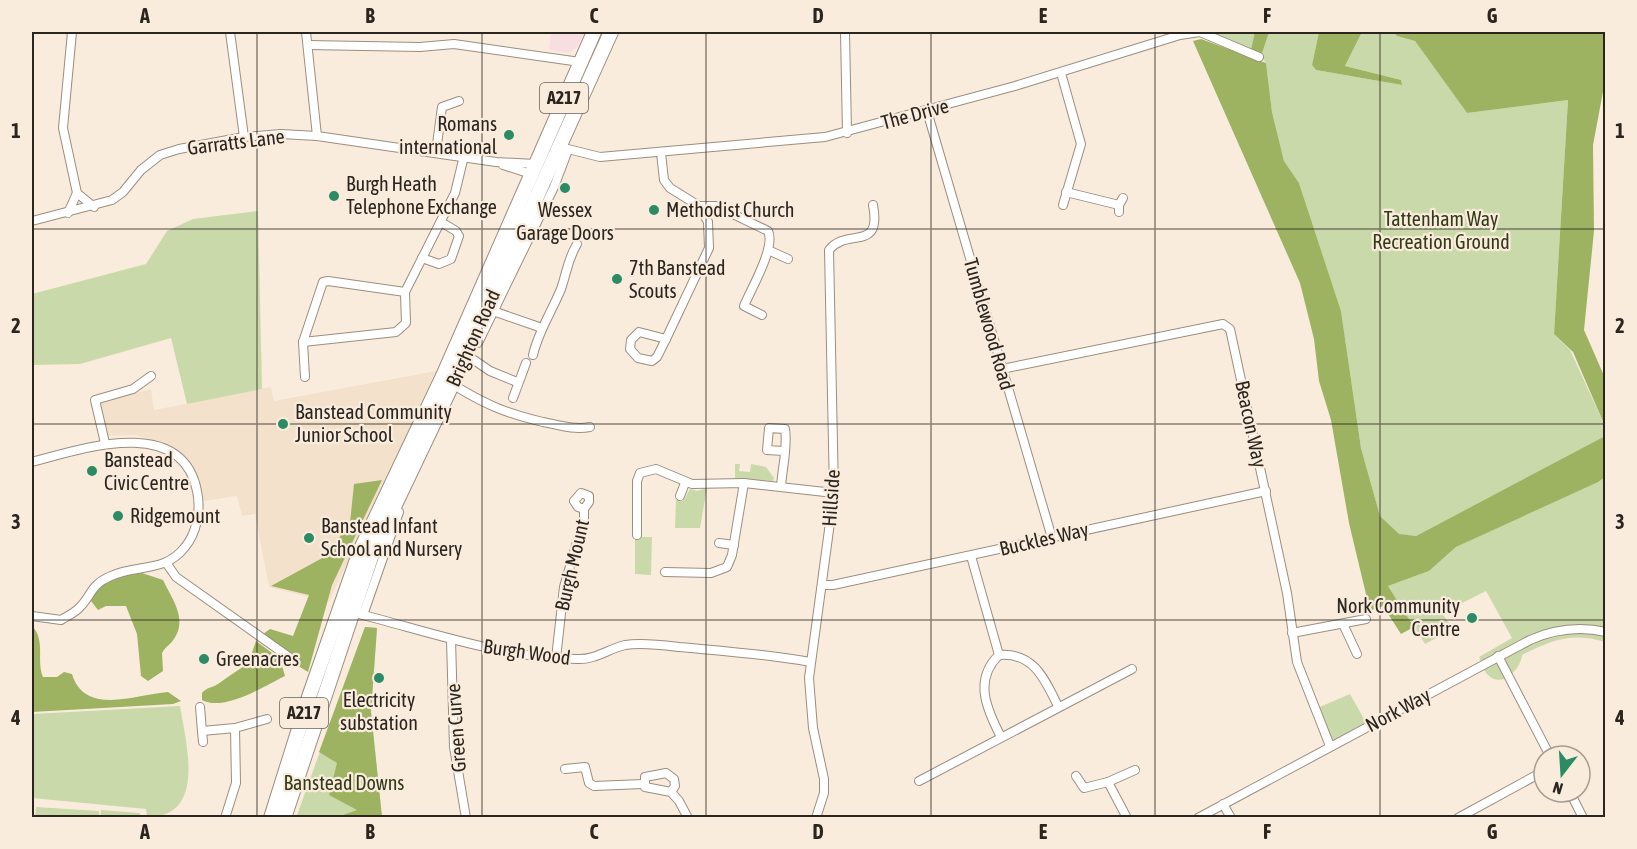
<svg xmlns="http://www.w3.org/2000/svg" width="1637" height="849" font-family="'Asap Condensed',sans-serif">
<rect width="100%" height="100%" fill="#faecdd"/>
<path fill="#f8dde1" d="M551,32H585L577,47L568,53L549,50Z"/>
<path fill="#f4e1cb" d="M436,371L329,602L269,587L255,514L242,516L237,496L204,501L194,468L181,453L171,447L135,435L106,436L100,402L151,389L154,410L271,387L274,401Z"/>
<g fill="#cad9a9">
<path d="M1209,32H1319L1312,65L1316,70L1402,85L1401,80L1345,66L1362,32H1393L1397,36L1415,41L1467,113L1568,100L1554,334L1570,350L1605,426V436L1416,536L1399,535L1380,516L1361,448L1341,311L1299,183L1284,161L1272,112L1266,63L1261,56Z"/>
<path d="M258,211L262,389L187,404L171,338L80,364L32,365V294L146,264L167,231L193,219Z"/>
<path d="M735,464H740L739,471L750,472L751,464L766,467L774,478L773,481L735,478Z"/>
<path d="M1605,477V642C1573,632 1551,640 1522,655C1521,669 1502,689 1488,675C1483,671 1482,663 1479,657L1512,638L1486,591L1442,613L1453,629L1425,644L1388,586L1429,571L1456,547Z"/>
<path d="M707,488L700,528H675L676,500L683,501L690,489L697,491Z"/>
<path d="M635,537H652L651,575L635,574Z"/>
<path d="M365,627L377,628L371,712L382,817L296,818Z"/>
<path d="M1350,694L1368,726L1330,746L1315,709Z"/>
<path d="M180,706C186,743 207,818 147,817L146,809L32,798L33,714Z"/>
<path d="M36,807L99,811V817H35Z"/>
<path d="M101,810L140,813V817H100Z"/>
</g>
<g fill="#9db361">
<path d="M1255,32H1269L1261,56L1251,50Z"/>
<path d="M1319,32H1362L1345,66L1401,80L1402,85L1316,70L1312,65Z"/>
<path d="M1393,32H1605V81L1593,145L1594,231L1584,330L1605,378V426L1573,352L1554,334L1568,100L1467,113L1415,41L1397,36Z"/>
<path d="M1201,39L1266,63L1272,112L1284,161L1299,183L1341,311L1361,448L1380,516L1399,534L1416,536L1605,436V477L1598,482L1456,547L1429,571L1388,586L1414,627L1401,634L1383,606L1370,611L1349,523L1331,420L1319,381L1314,339L1300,283L1193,41Z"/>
<path d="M382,480L332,585L308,672L282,656L263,634L270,629L293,636L309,595L271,586L326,556L350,523L354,484Z"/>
<path d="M142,573L163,580C172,599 188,619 174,639C171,644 165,647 162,653L163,671L148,681L141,676L137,634L126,606H106L98,610L91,601C96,579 124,576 142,573Z"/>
<path d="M32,626C46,640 36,661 43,677H57L64,672L72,674C85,717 137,694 168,692L181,701L173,704L32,712Z"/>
<path d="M365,627L377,628L371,712L382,817H338L357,810L329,795L337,763L319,752Z"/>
<path d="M256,641L280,659L285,676C265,686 223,712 202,700V693C207,687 212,688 218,684C228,677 237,670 248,664Z"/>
</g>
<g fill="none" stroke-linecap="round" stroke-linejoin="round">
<g stroke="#9b8e80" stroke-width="10">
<g id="minor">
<path d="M72,32L63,128L77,193L94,207"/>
<path d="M230,32L244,137"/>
<path d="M306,32L317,136"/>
<path d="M845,32L847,133"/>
<path d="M308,45L420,47L454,44L580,62"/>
<path d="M1061,73L1081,144L1063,205"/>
<path d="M927,111L1052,538"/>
<path d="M560,147L600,157L825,137L1015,86L1180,35L1200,32L1259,57"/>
<path d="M436,152L442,107L459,101"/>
<path d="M661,153L664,180L670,188L699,206H716L768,231C776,247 751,289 744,306L762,315"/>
<path d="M503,165L531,174"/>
<path d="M1066,192L1119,205"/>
<path d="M1119,212V205L1123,198"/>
<path d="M68,213L77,193"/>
<path d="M32,221L112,200L123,192L141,170L160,155L179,149L244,137L281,134L317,136L496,162L535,164"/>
<path d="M768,250L788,259"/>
<path d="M422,258L439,264L451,259L459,236L456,231L441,222"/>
<path d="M493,311L542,328"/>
<path d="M639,332L666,339L657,357L652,361L638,358L630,349L631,340Z"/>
<path d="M666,339L709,248L708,222L699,206"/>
<path d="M303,342L396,332L406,323L405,292L455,193L464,156"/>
<path d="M478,343L554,187L568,150"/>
<path d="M533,355C538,332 552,311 561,289C567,272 567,261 577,244"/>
<path d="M471,358L490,371L517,382"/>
<path d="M1002,369L1223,324L1230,329L1287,593L1297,662L1330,746"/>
<path d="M305,377L303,342L323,282L328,281L405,292"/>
<path d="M457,387C488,406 509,414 543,422C559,425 573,430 590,427"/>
<path d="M513,398L526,363"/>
<path d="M105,443L95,400L133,389L151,376"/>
<path d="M32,462C80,449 182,414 197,491C201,509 197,533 185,547C165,573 137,564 111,576C90,585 92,595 80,607C75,613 67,616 61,620L32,616"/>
<path d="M781,487C782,469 788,447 785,429L769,428L767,450L784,451"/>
<path d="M680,496L685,483"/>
<path d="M637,535V481L640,473L656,469L692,484L744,483L834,493"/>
<path d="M719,543L734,545"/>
<path d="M971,556L999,655"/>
<path d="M167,564L176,577L296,662"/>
<path d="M665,572L711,573L727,567L732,555L744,483"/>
<path d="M822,585H833L1266,491"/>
<path d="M359,614C430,632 503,658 577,659C595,660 608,649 625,645C641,642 663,645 679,647C723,651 767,654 810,662"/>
<path d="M363,615L399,512"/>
<path d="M1343,624L1357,654"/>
<path d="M1292,633L1366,619"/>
<path d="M451,639L454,747L466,818"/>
<path d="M1498,656L1550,756"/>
<path d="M556,658L564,587L584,518V509L589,502V496L581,493L574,501L578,507L584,509"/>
<path d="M200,707L202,731L235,728"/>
<path d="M202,731L203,742"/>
<path d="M1001,737C987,710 973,680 999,655C1034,652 1045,680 1058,706"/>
<path d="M565,769L585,767L589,783L594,786L643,784"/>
<path d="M666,773L674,779L675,786L671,792L645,787V777Z"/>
<path d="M1076,776L1084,788L1108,782"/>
<path d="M919,781L1132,669"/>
<path d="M671,792L679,801L688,818"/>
<path d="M1570,792L1583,818"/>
<path d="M1223,804L1231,818"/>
<path d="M225,818L236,783L235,728L267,719"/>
<path d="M816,818L824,793V779L813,728L809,678L834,493L829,250C847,227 882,253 873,205"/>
<path d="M1127,818L1108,782L1135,770"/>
<path d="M1198,818L1530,640C1555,629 1579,626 1606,632"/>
<path d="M1458,818L1544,771"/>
</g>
</g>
<g stroke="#9b8e80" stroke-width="16">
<g id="trunk">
<path d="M271,818L309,697L360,551L443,376L594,32"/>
<path d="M284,818L373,551L450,389L611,32"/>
</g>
</g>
<use href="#minor" stroke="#fff" stroke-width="8"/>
<use href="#trunk" stroke="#fff" stroke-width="14"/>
</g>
<path fill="none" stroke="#2a251f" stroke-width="1.5" stroke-opacity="0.55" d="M257,32V818M482,32V818M706,32V818M931,32V818M1155,32V818M1380,32V818M32,229H1606M32,424H1606M32,620H1606"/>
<g fill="#2b8b64" stroke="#faecdd" stroke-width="2">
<circle cx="509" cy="135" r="6"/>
<circle cx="565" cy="188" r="6"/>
<circle cx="334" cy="196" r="6"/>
<circle cx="654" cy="210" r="6"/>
<circle cx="617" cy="279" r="6"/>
<circle cx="283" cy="424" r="6"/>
<circle cx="92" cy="471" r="6"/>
<circle cx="118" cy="516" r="6"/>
<circle cx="309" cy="538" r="6"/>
<circle cx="1472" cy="618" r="6"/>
<circle cx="204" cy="659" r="6"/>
<circle cx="379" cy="678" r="6"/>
</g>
<g text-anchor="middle" stroke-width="4.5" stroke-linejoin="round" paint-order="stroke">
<g fill="#faecdd" stroke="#686158" stroke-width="1.5">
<rect x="540" y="83" width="48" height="30" rx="4.5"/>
<rect x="280" y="698" width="48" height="30" rx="4.5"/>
</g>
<g font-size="18" font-weight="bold" fill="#2a251f">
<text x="564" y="104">A217</text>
<text x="304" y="719">A217</text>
</g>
<g font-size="20" fill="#2a251f" stroke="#faecdd">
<text transform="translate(915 114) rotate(-15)" y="7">The Drive</text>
<text transform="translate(236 142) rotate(-7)" y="7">Garratts Lane</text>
<text transform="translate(989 324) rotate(74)" y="7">Tumblewood Road</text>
<text transform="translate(473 338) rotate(-66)" y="7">Brighton Road</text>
<text transform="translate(1251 424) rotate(78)" y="7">Beacon Way</text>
<text transform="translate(831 498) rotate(-86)" y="7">Hillside</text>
<text transform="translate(1044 539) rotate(-13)" y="7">Buckles Way</text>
<text transform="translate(572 565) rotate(-77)" y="7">Burgh Mount</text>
<text transform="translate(527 652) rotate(8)" y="7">Burgh Wood</text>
<text transform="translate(1398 710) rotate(-28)" y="7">Nork Way</text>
<text transform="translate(456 728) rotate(-94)" y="7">Green Curve</text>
</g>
<g font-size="20" fill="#2a251f" stroke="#faecdd" text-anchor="start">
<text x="497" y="131" text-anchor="end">Romans<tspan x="497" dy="23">international</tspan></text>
<text x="346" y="191">Burgh Heath<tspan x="346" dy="23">Telephone Exchange</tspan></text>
<text x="565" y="217" text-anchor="middle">Wessex<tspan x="565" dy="23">Garage Doors</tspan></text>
<text x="666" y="217">Methodist Church</text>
<text x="629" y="275">7th Banstead<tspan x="629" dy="23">Scouts</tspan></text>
<text x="295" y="419">Banstead Community<tspan x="295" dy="23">Junior School</tspan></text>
<text x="104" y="467">Banstead<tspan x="104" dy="23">Civic Centre</tspan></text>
<text x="130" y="523">Ridgemount</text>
<text x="321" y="533">Banstead Infant<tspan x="321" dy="23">School and Nursery</tspan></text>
<text x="1460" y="613" text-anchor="end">Nork Community<tspan x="1460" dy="23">Centre</tspan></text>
<text x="216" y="666">Greenacres</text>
<text x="379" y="707" text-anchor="middle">Electricity<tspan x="379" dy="23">substation</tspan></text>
</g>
<g font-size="20" fill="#323b18" stroke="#faecdd">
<text x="1441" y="226">Tattenham Way<tspan x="1441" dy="23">Recreation Ground</tspan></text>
<text x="344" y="790">Banstead Downs</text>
</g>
</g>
<rect width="1637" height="849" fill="none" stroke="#faecdd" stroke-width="66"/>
<g transform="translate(1562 774) rotate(197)"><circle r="28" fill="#faecdd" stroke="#a79c91" stroke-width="1.5"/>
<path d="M0-4.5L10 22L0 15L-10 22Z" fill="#2b8b64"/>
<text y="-9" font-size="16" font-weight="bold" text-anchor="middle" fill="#2a251f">N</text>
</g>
<rect x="33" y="33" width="1571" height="783" fill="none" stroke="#2a251f" stroke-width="2"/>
<g font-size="20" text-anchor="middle" font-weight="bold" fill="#2a251f">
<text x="145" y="23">A</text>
<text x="370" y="23">B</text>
<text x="594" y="23">C</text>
<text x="818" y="23">D</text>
<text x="1043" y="23">E</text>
<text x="1267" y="23">F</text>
<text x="1492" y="23">G</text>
<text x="16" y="138">1</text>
<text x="1620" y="138">1</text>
<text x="16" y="333">2</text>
<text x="1620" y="333">2</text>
<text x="16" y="529">3</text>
<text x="1620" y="529">3</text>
<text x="16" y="725">4</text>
<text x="1620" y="725">4</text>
<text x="145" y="839">A</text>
<text x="370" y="839">B</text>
<text x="594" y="839">C</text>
<text x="818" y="839">D</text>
<text x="1043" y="839">E</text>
<text x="1267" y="839">F</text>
<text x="1492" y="839">G</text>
</g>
</svg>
